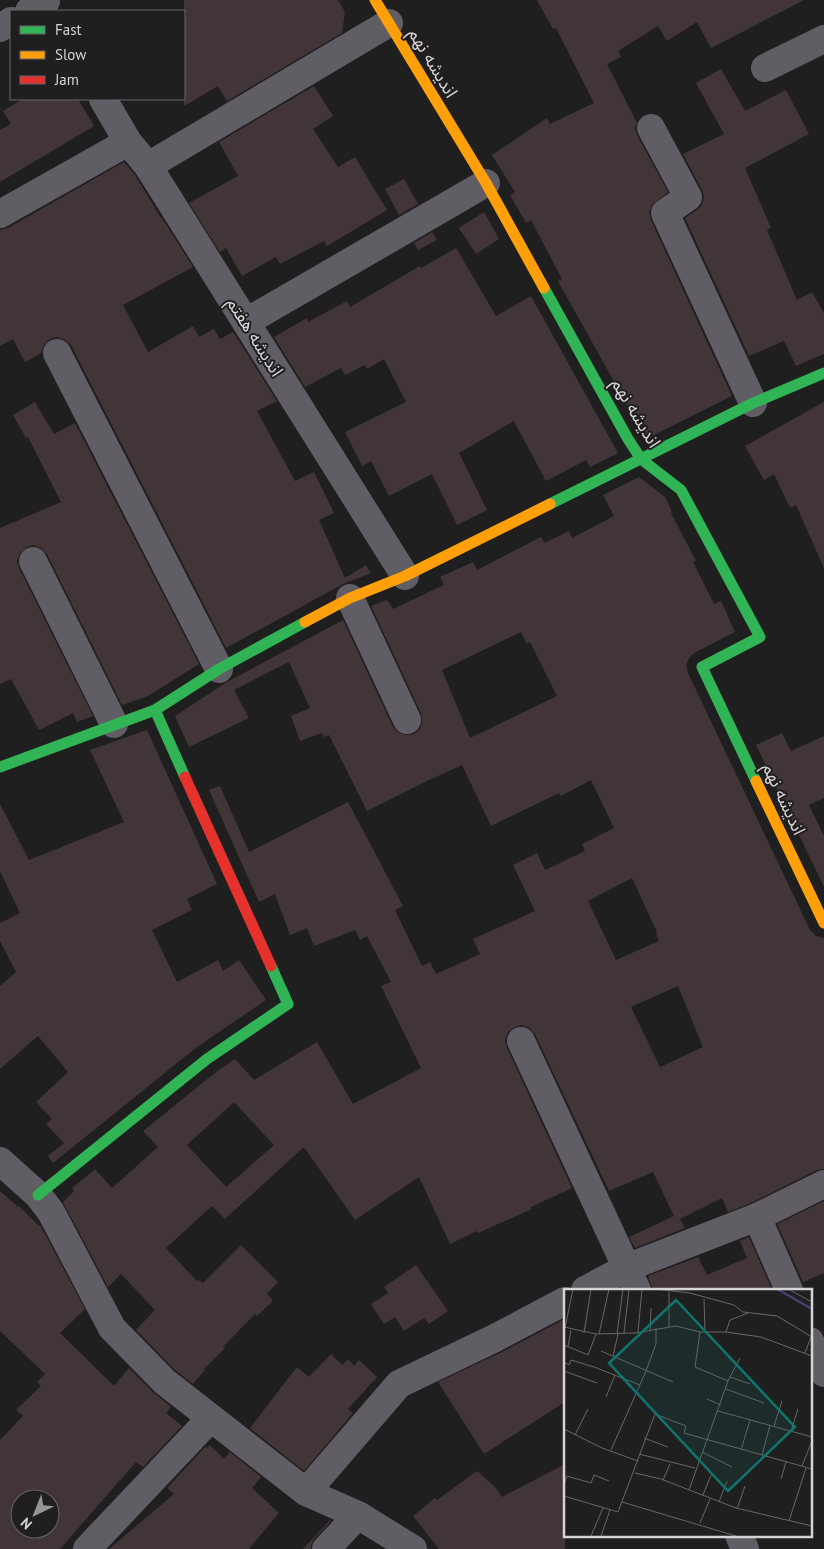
<svg xmlns="http://www.w3.org/2000/svg" width="824" height="1549" font-family="'PT Sans','Noto Sans Arabic',sans-serif">
<rect width="100%" height="100%" fill="#201f20"/>
<g fill="#413538" fill-rule="evenodd">
<path d="M184,0H338L345,12L342,33L227,101L218,86L184,106Z"/>
<path d="M537,0H804L711,48L697,22L667,41L658,26L618,51L621,57L607,64L637,123L635,128L637,135L668,192L652,205L649,212L651,220L732,396L646,439L558,281L562,279L531,220L526,223L510,195L515,192L492,155L547,118L550,124L594,103L556,28L553,29Z"/>
<path d="M721,69L745,111L786,90L809,134L745,168L771,228L767,230L797,300L812,292L824,313V354L796,366L784,341L749,356L685,218L697,210L702,205L704,196L702,190L683,154L724,134L696,83Z"/>
<path d="M314,86L333,116L313,129L338,167L355,157L387,210L327,246L324,241L280,264L276,257L242,276L226,248L220,252L189,203L238,176L219,142Z"/>
<path d="M23,99H78L94,126L0,182V130L11,124L3,111Z"/>
<path d="M124,162L135,175L161,218H162L193,267L123,305L148,352L193,326L199,337L214,329L220,339L233,332L277,401L257,411L295,481L314,472L334,513L319,520L345,578L366,565L371,573L343,584L226,648L71,345L65,340L57,337L50,339L44,345L41,353L25,362L13,339L0,346V230L8,228Z"/>
<path d="M404,179L418,204L399,215L385,189Z"/>
<path d="M484,212L499,239L476,254L459,228Z"/>
<path d="M432,232L437,240L418,250L414,243Z"/>
<path d="M456,248L496,316L531,296L618,453L590,467L586,460L546,481L514,421L459,453L487,510L457,525L432,474L389,496L371,461L362,466L345,432L406,402L384,359L367,369L365,365L345,375L341,368L305,387L274,337L307,318L308,322L347,301L350,307L420,266L421,268Z"/>
<path d="M35,402L54,434L75,423L199,664L148,696L122,705L47,554L41,548L33,545L27,547L20,553L17,561L19,568L93,716L77,722L73,713L39,730L11,679L0,684V528L61,502L28,437L26,438L13,415Z"/>
<path d="M824,402V568L796,505L790,508L774,474L764,480L745,446Z"/>
<path d="M639,477L665,497L672,512L671,513L696,561L693,562L714,604L721,601L735,632L694,653L689,658L686,665L688,673L810,930L816,936L824,938V1169L817,1170L751,1203L728,1212L722,1198L680,1219L685,1228L635,1248L629,1237L674,1216L653,1172L609,1191L535,1034L530,1028L522,1025L515,1027L508,1032L505,1040L507,1048L572,1188L531,1207L532,1209L478,1233L477,1231L450,1244L419,1177L355,1220L304,1147L225,1219L212,1206L166,1248L197,1281L199,1280L203,1283L241,1245L278,1282L267,1294L273,1301L257,1316L255,1314L223,1347L225,1348L204,1369L205,1370L193,1384L175,1370L136,1330L155,1310L121,1274L108,1287L63,1202L74,1191L72,1188L95,1169L112,1188L158,1147L143,1131L216,1072L235,1059L254,1080L317,1042L353,1104L421,1068L381,986L391,982L367,936L360,940L355,930L314,946L307,928L290,935L275,894L259,902L209,790L220,786L249,852L348,802L403,906L395,910L422,966L430,962L436,974L480,954L473,939L535,911L513,865L537,853L545,870L585,851L582,844L614,828L591,780L561,796L559,793L491,826L462,765L427,781L367,811L329,735L324,737L322,733L300,741L291,716L310,708L289,662L234,690L249,718L189,747L175,716L227,682L343,620L393,727L398,732L405,735L414,734L420,729L422,722L421,713L371,606L387,600L393,609L444,585L440,577L473,562L477,570L541,537L544,543L569,531L572,538L614,516L603,495ZM521,632L527,644L530,642L557,696L470,738L442,670ZM632,878L657,932L656,933L659,941L616,960L588,901ZM678,986L703,1047L660,1067L631,1007ZM234,1102L274,1145L226,1187L187,1145Z"/>
<path d="M147,730L217,884L187,899L192,910L152,930L177,982L218,960L223,971L239,960L266,1000L197,1047L53,1163L48,1156L64,1143L46,1124L52,1119L36,1102L68,1072L38,1036L0,1069V986L16,972L0,941V923L20,913L0,871V804L29,860L124,822L90,750Z"/>
<path d="M782,733L791,751L824,736V798L809,805L824,836V887L756,745Z"/>
<path d="M0,1191L18,1207L19,1206L39,1226L40,1225L85,1309L60,1333L114,1386L129,1368L154,1393L171,1407L166,1413L182,1426L143,1467L136,1462L60,1549H0V1440L23,1416L16,1410L41,1386L37,1382L45,1374L0,1331ZM20,1499H50V1529H20Z"/>
<path d="M824,1201V1273L803,1282L777,1224Z"/>
<path d="M749,1237L772,1290H653L648,1276L698,1257L707,1275L747,1258L740,1241Z"/>
<path d="M416,1265L448,1311L429,1324L424,1318L404,1331L395,1317L384,1324L371,1304L388,1293L384,1287Z"/>
<path d="M565,1319V1402L484,1454L438,1382L500,1353Z"/>
<path d="M331,1354L342,1365L348,1359L354,1366L359,1360L377,1377L348,1409L353,1413L304,1471L250,1428L297,1367L309,1377Z"/>
<path d="M210,1445L224,1459L230,1452L261,1477L252,1488L279,1513L249,1549H109L174,1494L167,1488L206,1446L207,1448Z"/>
<path d="M565,1464V1549H439L413,1516L435,1498L437,1500L477,1471L495,1487L502,1497Z"/>
<path d="M330,1520L331,1521L314,1539L311,1545V1549H303Z"/>
</g>
<g fill="none" stroke-linecap="round" stroke-linejoin="round">
<g stroke="#615d65" stroke-width="28">
<path d="M29,11L46,1"/>
<path d="M0,28L11,21"/>
<path d="M765,68L824,39"/>
<path d="M103,99L128,142L148,166L405,576"/>
<path d="M651,128L688,197L665,213L753,403"/>
<path d="M148,166L389,23"/>
<path d="M0,214L128,142"/>
<path d="M246,322L486,183"/>
<path d="M57,353L219,669"/>
<path d="M33,561L114,724"/>
<path d="M350,598L407,720"/>
<path d="M521,1041L637,1290"/>
<path d="M0,1161L38,1195L51,1212L112,1328L165,1382L306,1492L358,1515L413,1549"/>
<path d="M757,1217L789,1290"/>
<path d="M585,1290L626,1268L757,1217L824,1184"/>
<path d="M810,1341L824,1373"/>
<path d="M306,1492L399,1384L493,1339L565,1301"/>
<path d="M739,1535L745,1549"/>
<path d="M87,1549L210,1419"/>
<path d="M326,1549L358,1515"/>
</g>
<g stroke="#30b455" stroke-width="11">
<path d="M544,288L628,439L641,459L681,490L760,637L702,667L756,781"/>
<path d="M550,504L753,403L824,373"/>
<path d="M155,710L185,777"/>
<path d="M0,767L155,710L219,669L305,622"/>
<path d="M38,1195L207,1059L288,1004L271,966"/>
</g>
<g stroke="#ff9f0a" stroke-width="11">
<path d="M375,0L486,183L544,288"/>
<path d="M305,622L350,598L405,576L550,504"/>
<path d="M756,781L824,923"/>
</g>
<path stroke="#e5322d" stroke-width="11" d="M185,777L271,966"/>
</g>
<g text-anchor="middle" stroke-width="4" stroke-linejoin="round" paint-order="stroke">
<g font-size="18" fill="#d5d3d4" stroke="#211e20">
<text transform="translate(433 63) rotate(59)" y="6">اندیشه نهم</text>
<text transform="translate(255 337) rotate(58)" y="6">اندیشه هفتم</text>
<text transform="translate(636 413) rotate(59)" y="6">اندیشه نهم</text>
<text transform="translate(784 799) rotate(65)" y="6">اندیشه نهم</text>
</g>
</g>
<g transform="translate(564 1289)">
<rect width="248" height="248" fill="#201f20"/>
<path fill="none" stroke="#414272" stroke-width="2.5" d="M213,0L248,20"/>
<path fill="none" stroke="#686768" stroke-width="1" d="M92,0L126,4L170,16L179,23L213,27L248,48M224,0L248,13M140,10L141,43M0,38L32,45L71,44L112,37L136,43H162L166,31L184,24M105,38V3M1,39L9,0M86,41L87,19M74,43L78,0M136,43L131,78L164,92M162,43L197,48L248,67M20,44L27,0M60,44L65,0M35,45L45,0M53,45L59,0M0,56L24,66L32,45M4,58L7,41M37,62L109,93M241,64L247,48M49,67L54,45M0,73L5,76L7,71L30,78L76,96M0,82L33,94M166,88L186,95M162,100L200,114M42,108L51,86M143,110L157,116M154,122L248,148M210,137L218,112M0,140L38,159L74,172M227,142L234,120M11,146L24,120M80,149L104,158M47,161L82,82L92,55V39M177,161L186,131M138,163L168,178M75,165L131,179M198,166L206,136M238,177L248,152M71,184L97,190L172,219L248,237M217,190L222,173M99,191L106,175M0,195L3,187L27,194L30,186L45,192M125,201L164,92L176,69M139,206L147,186M0,207L54,223L91,125L122,137L120,144L248,180M58,213L172,247M155,213L163,192M173,220L181,197M225,232L242,179M136,234L146,210M27,247L39,219M37,247L46,221"/>
<path fill="#0f766e" fill-opacity="0.15" stroke="#0f766e" stroke-width="2.5" d="M112,11L231,138L164,202L45,74Z"/>
<rect width="248" height="248" fill="none" stroke="#d5d3d4" stroke-width="2.5"/>
</g>
<rect x="10" y="10" width="175" height="90" fill="#211e20" stroke="#696668"/>
<rect x="20" y="26" width="25" height="8" fill="#30b455" stroke="#696668"/>
<text x="55" y="35" font-size="15" fill="#d5d3d4">Fast</text>
<rect x="20" y="51" width="25" height="8" fill="#ff9f0a" stroke="#696668"/>
<text x="55" y="60" font-size="15" fill="#d5d3d4">Slow</text>
<rect x="20" y="76" width="25" height="8" fill="#e5322d" stroke="#696668"/>
<text x="55" y="85" font-size="15" fill="#d5d3d4">Jam</text>
<g transform="translate(35 1514) rotate(223)"><circle r="24" fill="#211e20" stroke="#696668"/>
<path d="M0-4L9 19L0 12L-9 19Z" fill="#969495"/>
<text y="-8" font-size="14" font-weight="bold" text-anchor="middle" fill="#d5d3d4">N</text>
</g>
</svg>
